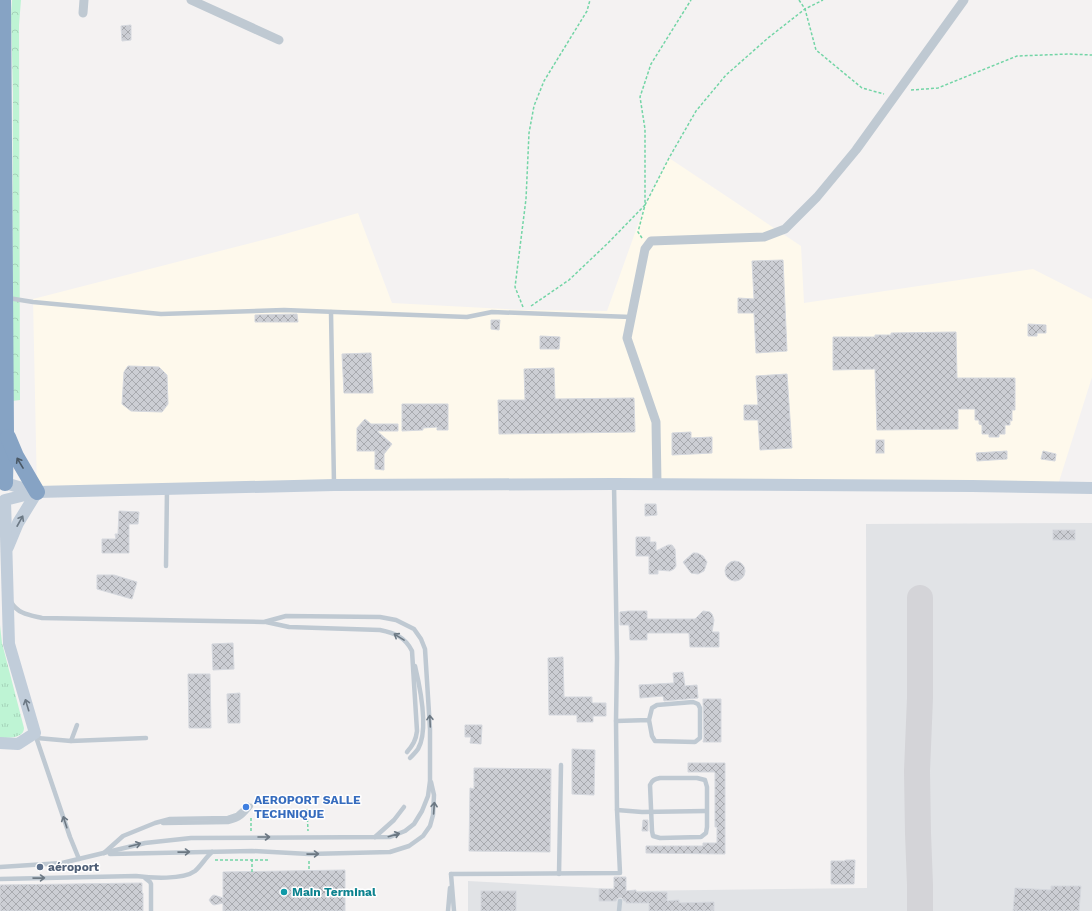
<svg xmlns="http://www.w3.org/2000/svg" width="1092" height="911" font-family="'Work Sans',sans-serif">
<defs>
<pattern id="grass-tufts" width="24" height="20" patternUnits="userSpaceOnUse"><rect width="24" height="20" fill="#bef4d4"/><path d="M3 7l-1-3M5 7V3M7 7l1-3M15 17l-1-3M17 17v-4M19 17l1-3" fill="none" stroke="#a5d3b9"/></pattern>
<pattern id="forest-crowns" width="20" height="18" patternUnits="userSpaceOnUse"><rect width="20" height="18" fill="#bef4d4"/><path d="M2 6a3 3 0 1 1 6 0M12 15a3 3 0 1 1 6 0" fill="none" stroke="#a5d3b9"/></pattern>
<pattern id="building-cross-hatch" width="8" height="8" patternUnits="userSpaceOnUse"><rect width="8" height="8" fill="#ccced4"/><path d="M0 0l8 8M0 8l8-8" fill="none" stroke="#a8aaaf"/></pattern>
</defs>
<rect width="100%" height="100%" fill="#f4f2f2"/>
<path fill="#fef9ec" d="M669,158L801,246L804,303L1033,269L1092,299V377L1057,488L37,492L33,299L278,236L358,213L392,303L524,310L607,311L645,205Z"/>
<path fill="#e1e3e6" d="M1092,523V911H468V881L597,888L626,891L867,888L866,524Z"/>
<path fill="url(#grass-tufts)" d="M0,625L2,643L24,728C24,738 9,738 0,738Z"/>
<path fill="url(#forest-crowns)" d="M12,0H21L19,25L20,400L12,401L13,93L11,17Z"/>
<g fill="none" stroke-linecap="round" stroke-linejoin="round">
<path stroke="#d4d4d8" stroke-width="26" d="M920,598V698L917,771L918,833L920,885V911"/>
</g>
<g fill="url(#building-cross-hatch)" stroke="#d5d8de">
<path d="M131,25V40L122,41L121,26Z"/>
<path d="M783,260L787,351L756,353L754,313H738V298L754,299L752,261Z"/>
<path d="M297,314L298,322H255V315Z"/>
<path d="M491,320H500L499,330L491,329Z"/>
<path d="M1028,324L1046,325V333H1037V336H1028Z"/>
<path d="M956,332L957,378H1015V410H1012V421L1010,420V425H1005V434H999V437H989V434H982V425L979,424V420H975V409H958V429L877,430L875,369L833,370V337H875V335H891V333Z"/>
<path d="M540,336L560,337L559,349H540Z"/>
<path d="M371,353L373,393H344L342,354Z"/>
<path d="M128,366L159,367L167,375L168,404L162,412L131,411L122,404L124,372Z"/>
<path d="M554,368L555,399L634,398L635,432L499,434L498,400H525L524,369Z"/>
<path d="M787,374L792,448L760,450L758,420H744V405H758L756,376Z"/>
<path d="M402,404H448V430H437V427L423,428V430L402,431Z"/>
<path d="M365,419L371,424H398V431H377L392,444L384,454V470L375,469V451H357V428Z"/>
<path d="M691,432V438L712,437V453L672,455V433Z"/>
<rect x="876" y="440" width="8" height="13"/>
<path d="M1007,451V459L977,461L976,453Z"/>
<path d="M1043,451L1056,454L1055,461L1041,459Z"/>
<path d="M645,504H656L657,515L645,516Z"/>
<path d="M119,511L139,512L138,524H129V553H102V539H116L115,534H118Z"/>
<rect x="1053" y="530" width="22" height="10"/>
<path d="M636,537H650V542H656V551L668,545H672L675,549L676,566L674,569L670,571L658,570V574H649V556H636Z"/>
<path d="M693,553H697L703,556L707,562L704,571L698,574L691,573L683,562Z"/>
<circle cx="735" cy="571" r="10"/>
<path d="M97,575H114L137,582L132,599L97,589Z"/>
<path d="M629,611H647V619H695L703,611L710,612L712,614L714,620L712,632H719V647H690L689,633H647V640H630L629,625H620V612Z"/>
<path d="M233,643L234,669L213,670L212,644Z"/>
<path d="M563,657L564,697H592V703H606V716H593V722H577V715H549L548,658Z"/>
<path d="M683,672L685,686L697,685L698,698L664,701L663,696L640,698L639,685L674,683L673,673Z"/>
<path d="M188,674H210L211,728H189Z"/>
<path d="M240,693V723H228L227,694Z"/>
<path d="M703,699H721V742H703L704,738Z"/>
<path d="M465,725H482L481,744L470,743L471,737H465Z"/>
<path d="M572,749L595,750L594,795L572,794Z"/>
<path d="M688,763H725V854L646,853V846H703V843H717V827H715V772H688Z"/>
<path d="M474,768L551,769L550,852L469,851L470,788L474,789Z"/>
<path d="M643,820H648V831H642Z"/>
<path d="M846,860H855L854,884H831V861H844Z"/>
<path d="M345,870V911H223V903L214,905L212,904L209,900L212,896L214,895L223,898V872Z"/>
<path d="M614,877H626V891L636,890V892H667V901L679,900V903L714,902V911H649V903H626V901H624L622,898L620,897L617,899L616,901H599V889H614Z"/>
<path d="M142,883V893H143V911H0V885Z"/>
<path d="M1051,886H1081L1079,911H1013L1015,888L1051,890Z"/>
<rect x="481" y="891" width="35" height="20"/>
</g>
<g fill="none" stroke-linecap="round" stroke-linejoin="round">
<g stroke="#73d5a6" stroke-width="1.5" stroke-dasharray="3 2" stroke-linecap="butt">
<path d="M799,0L805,9L816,50L862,88L884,94"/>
<path d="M911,90L938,88L1017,56L1069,54L1092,55"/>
<path d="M642,238L638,232L645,205L669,158L696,111L726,75L768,38L805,9L823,0"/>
<path d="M531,306L569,280L608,243L645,205V129L640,97L651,64L691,0"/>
<path d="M523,307L515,287L526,199L529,133L534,106L544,81L587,11L590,0"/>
<path d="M307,809L308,831"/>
<path d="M251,818V832"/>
<path d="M252,859V872"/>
<path d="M215,860H269"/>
<path d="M309,861V871"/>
</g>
<g stroke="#bfc9d2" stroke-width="4.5">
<path d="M8,298L33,302L161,314L284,310L467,317L492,312L631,317"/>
<path d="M331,312L334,484"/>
<path d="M166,566L167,489"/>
<path d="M266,622L289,627L380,630C395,633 405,637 412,651L417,731C416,740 413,745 407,752"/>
<path d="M616,721L649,720L652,708L657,705L693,702L698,704L700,708V738L695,742L655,741L652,736L649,720"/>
<path d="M35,734L70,837L79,859"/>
<path d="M37,738L71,741L77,725"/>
<path d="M71,741L146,738"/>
<path d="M410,758C413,755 416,752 418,749C429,730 420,687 415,666"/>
<path d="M660,778H697L705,780L707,787V827L706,833L701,837L660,838L653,836L652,831L650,785C652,780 655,779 660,778Z"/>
<path d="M617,810L642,812L706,811"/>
<path d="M163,823L228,822C240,819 243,816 251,806"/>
<path d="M375,837L394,820L404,807"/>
<path d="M104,853L123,836L155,823L170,819L228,818L237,815L248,805"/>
<path d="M110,854L252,851L309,854L390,852L409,846L423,836L430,826L433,815L434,795L431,782"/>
<path d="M0,867L62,863L145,843L191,838L390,837L405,831L414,824L422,811L428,796L430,781V729L425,649L421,639L414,629L396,620L380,617L286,616L264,622L42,618C29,615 18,614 11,602"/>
<path d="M451,874L620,873L617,810L616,721L617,658L614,484"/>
<path d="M451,874L454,911"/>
<path d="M559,874L561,765"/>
<path d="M145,878L150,882L151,884V911"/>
<path d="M0,879L136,876C151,878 183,880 195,871C201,866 206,857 212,852"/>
<path d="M448,911L450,888"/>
<path d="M619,911L620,901"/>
</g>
<g stroke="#bfc9d2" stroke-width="9">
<path d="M191,0L279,40"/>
<path d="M83,13L84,0"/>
<path d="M657,484L656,422L627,338L645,249L651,241L764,237L785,229L817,197L856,150L964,0"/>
</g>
<g stroke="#c1cdda" stroke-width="12">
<path d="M5,483L36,492"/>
<path d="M8,547L18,523L37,492"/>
<path d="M0,743L18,744L35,733L9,644L5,500L37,492L334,485L614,484L972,486L1092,488"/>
</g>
<g stroke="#86a3c4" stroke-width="16">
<path d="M3,0L6,433L5,483"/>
<path d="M8,437L16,456L37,492"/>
</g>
</g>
<defs><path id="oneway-shaft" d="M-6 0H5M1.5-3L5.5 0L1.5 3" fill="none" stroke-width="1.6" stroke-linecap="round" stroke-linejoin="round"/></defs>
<use stroke="#4b5966" href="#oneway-shaft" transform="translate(20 463) rotate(-121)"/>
<g stroke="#6c7985">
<use href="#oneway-shaft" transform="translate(20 521) rotate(-61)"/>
<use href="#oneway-shaft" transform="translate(27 705) rotate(-107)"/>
</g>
<g stroke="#6c7883">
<use href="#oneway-shaft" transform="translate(399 637) rotate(-148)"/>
<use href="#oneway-shaft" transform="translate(430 721) rotate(-93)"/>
<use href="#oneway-shaft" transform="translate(434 808) rotate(-86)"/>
<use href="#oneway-shaft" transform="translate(65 822) rotate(-108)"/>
<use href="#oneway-shaft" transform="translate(394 835) rotate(-16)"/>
<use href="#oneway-shaft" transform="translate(264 837)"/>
<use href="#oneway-shaft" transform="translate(135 845) rotate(-15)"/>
<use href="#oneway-shaft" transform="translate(184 852) rotate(-1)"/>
<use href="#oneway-shaft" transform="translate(313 854) rotate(-1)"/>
<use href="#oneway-shaft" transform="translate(39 878) rotate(-1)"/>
</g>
<circle fill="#3f7fe0" stroke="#fff" stroke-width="1.5" cx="246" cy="807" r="4"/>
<circle fill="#5c6f8a" stroke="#fff" stroke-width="1.5" cx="40" cy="867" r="4"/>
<circle fill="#0f9aa8" stroke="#fff" stroke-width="1.5" cx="284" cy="892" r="4"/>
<g text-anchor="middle" stroke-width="3" stroke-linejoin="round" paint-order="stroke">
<g font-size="12" font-weight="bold" fill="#366cbe" stroke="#fff" text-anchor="start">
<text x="254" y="804">AEROPORT SALLE<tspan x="254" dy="14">TECHNIQUE</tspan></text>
</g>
<g font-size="12" font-weight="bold" fill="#4e5e75" stroke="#fff" text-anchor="start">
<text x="48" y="871">aéroport</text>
</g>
<g font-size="12" font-weight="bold" fill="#0d838f" stroke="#fff" text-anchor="start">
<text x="292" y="896">Main Terminal</text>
</g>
</g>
</svg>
